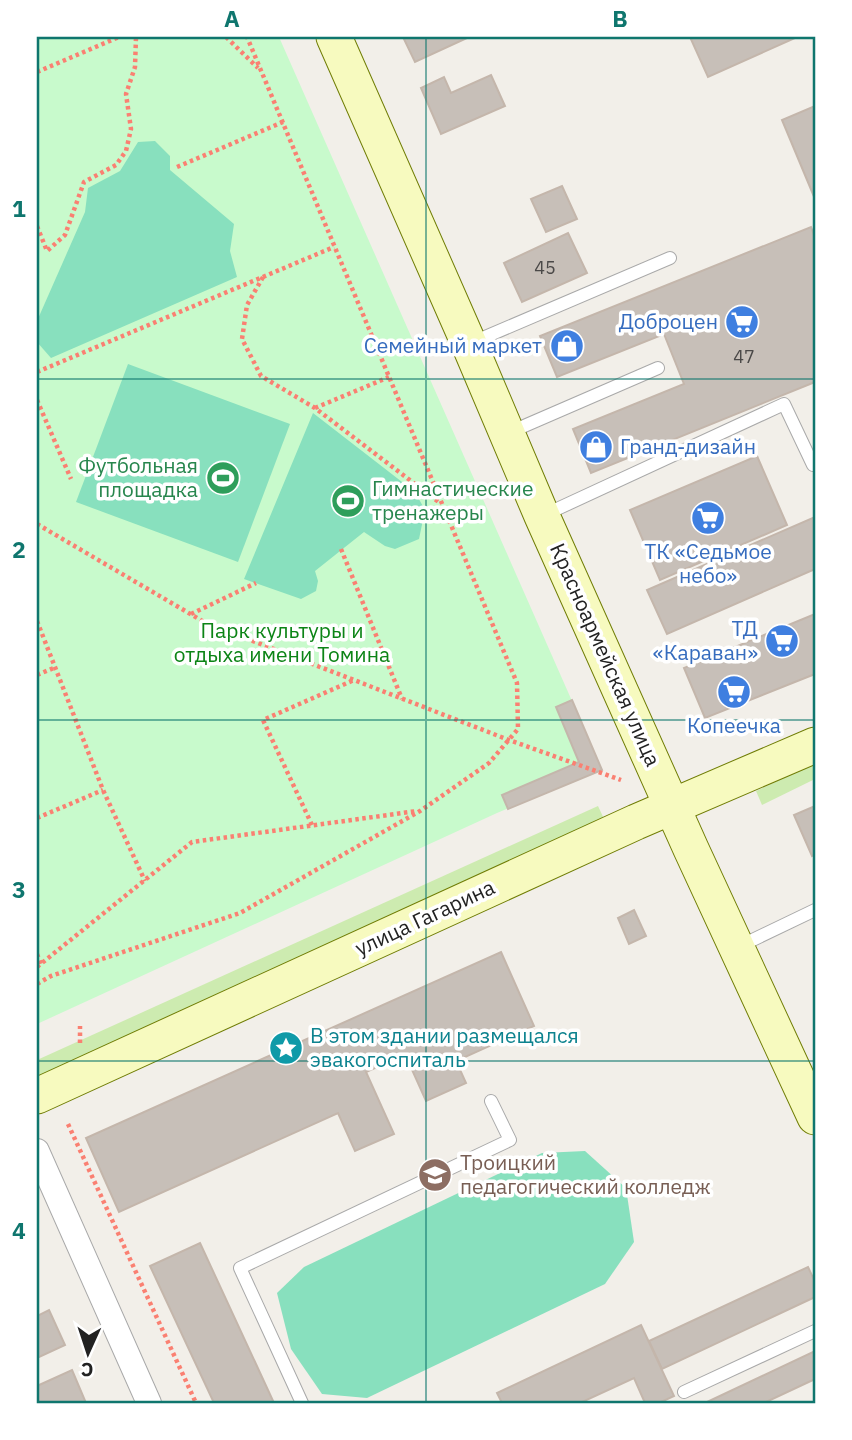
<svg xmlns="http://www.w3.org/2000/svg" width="852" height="1440" font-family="'IBM Plex Sans',sans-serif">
<rect width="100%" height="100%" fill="#f2efe9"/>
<g fill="#cdebb0">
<path d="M815,763V779L762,805L756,791Z"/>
<path d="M598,806L605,821L37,1079V1060Z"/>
</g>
<path fill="#c8facc" d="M37,37H279L602,769L497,813L37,1024Z"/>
<g fill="#88e0be">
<path d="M155,141L170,156V170L234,224L230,251L237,277L51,358L37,342V321L85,212L88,188L120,171L138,142Z"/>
<path d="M128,364L290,424L238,562L76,502Z"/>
<path d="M313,413L415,492L425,510L419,539L395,549L385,546L364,532L315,571L318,581L316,591L301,599L244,579Z"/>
<path d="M585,1151L626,1188L634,1242L605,1284L367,1398L322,1394L291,1349L277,1293L304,1267L542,1153Z"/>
</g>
<g fill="#c7bfb8" stroke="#c4b6ab" stroke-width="2">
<path d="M403,37H469L415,62Z"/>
<path d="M690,37H797L708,77Z"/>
<path d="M491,75L505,106L441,134L421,88L444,77L451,93Z"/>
<path d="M815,106V199L782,120Z"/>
<path d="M562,186L577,219L546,232L531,199Z"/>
<path d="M811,227L815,238V382L591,473L573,429L684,384L664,334L557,377L540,336Z"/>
<path d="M568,233L587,273L522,302L504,263Z"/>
<path d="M757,456L787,525L660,580L630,510Z"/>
<path d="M815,517V569L667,634L647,590Z"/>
<path d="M815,614V674L705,718L684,668Z"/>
<path d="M572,700L602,770L508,809L502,795L579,762L556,707Z"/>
<path d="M815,806V854L812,856L794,815Z"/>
<path d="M634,910L646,936L629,944L618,918Z"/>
<path d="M501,952L534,1026L456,1061L466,1083L426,1101L405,1054L366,1072L394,1134L355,1151L338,1113L119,1212L86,1138Z"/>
<path d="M200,1243L274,1403H214L150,1266Z"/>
<path d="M808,1267L815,1282V1297L662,1369L649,1341Z"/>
<path d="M49,1310L65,1345L37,1358V1316Z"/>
<path d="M641,1325L674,1396L659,1403H645L634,1378L580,1403H502L497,1393Z"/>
<path d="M815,1351V1379L764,1403H705Z"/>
<path d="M72,1370L86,1403H37V1386Z"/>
</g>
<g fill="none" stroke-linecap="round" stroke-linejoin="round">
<g stroke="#a9a9a9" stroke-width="14">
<g id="lane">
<path d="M471,343L670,258"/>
<path d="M508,433L658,368"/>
<path d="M544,515L784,404L813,465"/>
<path d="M740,946L815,910"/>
<path d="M684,1392L815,1331"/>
<path d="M302,1403L240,1268L510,1140L491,1101"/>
</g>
</g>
<g stroke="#a9a9a9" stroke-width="26">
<path id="street" d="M37,1151L149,1403"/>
</g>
<g stroke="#707d05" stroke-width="37">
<g id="secondary">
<path d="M334,37L469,344L542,516L691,849L815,1117"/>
<path d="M37,1096L636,822L815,745"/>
</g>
</g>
<g stroke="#fa8072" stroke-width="4.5" stroke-dasharray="3.5 3.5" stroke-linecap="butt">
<path d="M226,37L258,68"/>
<path d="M37,72L119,37"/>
<path d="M177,167L283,122"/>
<path d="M37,226L47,251L65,235L84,182L116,165L126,151L131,129L126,94L135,67L136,37"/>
<path d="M263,277L247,305L242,339L261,376L315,408L440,503"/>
<path d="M37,372L334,247"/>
<path d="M37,400L71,479"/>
<path d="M315,408L389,377"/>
<path d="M37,524L204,622L509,740L621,780"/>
<path d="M341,549L402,699"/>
<path d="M191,614L256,583"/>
<path d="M37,621L103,790L145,881"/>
<path d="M37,675L56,667"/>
<path d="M37,818L103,790"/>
<path d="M312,825L263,720L354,680"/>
<path d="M37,954L41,964L39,965"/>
<path d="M37,967L192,842L417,811"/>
<path d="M37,984L51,976L240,913L420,811L489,763L518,729L517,683L247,37"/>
<path d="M80,1043V1026"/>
<path d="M68,1124L196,1403"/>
</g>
<use href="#lane" stroke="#fff" stroke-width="12"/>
<use href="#street" stroke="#fff" stroke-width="24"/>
<use href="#secondary" stroke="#f7fabf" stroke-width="35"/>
</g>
<path fill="none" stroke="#0f766e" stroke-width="2" stroke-opacity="0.55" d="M426,37V1403M37,379H815M37,720H815M37,1061H815"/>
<defs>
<g id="supermarket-disc" transform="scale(1.75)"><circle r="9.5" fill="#3f7fe0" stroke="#fff"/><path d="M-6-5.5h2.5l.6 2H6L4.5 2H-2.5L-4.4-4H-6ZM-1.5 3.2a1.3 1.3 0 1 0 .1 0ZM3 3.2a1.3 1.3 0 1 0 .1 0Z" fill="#fff"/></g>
<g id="shop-disc" transform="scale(1.75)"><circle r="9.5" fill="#3f7fe0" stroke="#fff"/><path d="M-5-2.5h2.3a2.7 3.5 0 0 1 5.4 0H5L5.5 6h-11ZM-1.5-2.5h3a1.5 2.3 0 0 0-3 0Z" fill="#fff"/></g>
<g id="stadium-disc" transform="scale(1.75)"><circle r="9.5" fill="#2e9e5b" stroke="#fff"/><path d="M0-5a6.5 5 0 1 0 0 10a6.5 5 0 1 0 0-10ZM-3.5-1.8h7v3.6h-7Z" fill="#fff"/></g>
<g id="sight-disc" transform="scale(1.75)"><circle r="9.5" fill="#0f9aa8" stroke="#fff"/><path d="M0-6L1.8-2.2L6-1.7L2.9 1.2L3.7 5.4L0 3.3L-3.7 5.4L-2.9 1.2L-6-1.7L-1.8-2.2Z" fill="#fff"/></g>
<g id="university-disc" transform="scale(1.75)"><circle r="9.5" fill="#8d6e63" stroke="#fff"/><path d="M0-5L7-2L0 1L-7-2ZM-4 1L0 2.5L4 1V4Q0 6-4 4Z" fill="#fff"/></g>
</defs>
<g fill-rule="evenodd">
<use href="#supermarket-disc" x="742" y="322"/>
<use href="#shop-disc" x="567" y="346"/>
<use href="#shop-disc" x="596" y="447"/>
<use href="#stadium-disc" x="223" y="478"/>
<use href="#stadium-disc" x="348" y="501"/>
<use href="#supermarket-disc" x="708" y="518"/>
<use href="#supermarket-disc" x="782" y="641"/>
<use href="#supermarket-disc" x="734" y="692"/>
<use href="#sight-disc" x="286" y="1048"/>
<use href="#university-disc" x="435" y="1175"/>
</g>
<g text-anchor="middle" stroke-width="7" stroke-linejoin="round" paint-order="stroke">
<g font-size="18" fill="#4b4948">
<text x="545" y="274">45</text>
<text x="744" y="363">47</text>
</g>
<g font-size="21" fill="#366cbe" stroke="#fff" text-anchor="end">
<text x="718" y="329">Доброцен</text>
<text x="542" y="353">Семейный маркет</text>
<text x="620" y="454" text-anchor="start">Гранд-дизайн</text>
<text x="708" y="559" text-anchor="middle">ТК «Седьмое<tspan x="708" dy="24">небо»</tspan></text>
<text x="758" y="636">ТД<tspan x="758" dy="24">«Караван»</tspan></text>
<text x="734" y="733" text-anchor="middle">Копеечка</text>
</g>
<g font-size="21" fill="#27864d" stroke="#fff" text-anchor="end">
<text x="198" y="473">Футбольная<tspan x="198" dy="24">площадка</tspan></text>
<text x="372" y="496" text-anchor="start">Гимнастические<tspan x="372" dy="24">тренажеры</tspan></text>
</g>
<g font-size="21" fill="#0c8416" stroke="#fff">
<text x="282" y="638">Парк культуры и<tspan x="282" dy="24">отдыха имени Томина</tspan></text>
</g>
<g font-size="21" fill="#222" stroke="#fff">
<text transform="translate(605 655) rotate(66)" y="7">Красноармейская улица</text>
<text transform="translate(425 918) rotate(-25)" y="7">улица Гагарина</text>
</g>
<g font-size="21" fill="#0d838f" stroke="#fff" text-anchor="start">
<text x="310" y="1043">В этом здании размещался<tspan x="310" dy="24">эвакогоспиталь</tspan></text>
</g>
<g font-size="21" fill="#785e54" stroke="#fff" text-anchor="start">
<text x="460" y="1170">Троицкий<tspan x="460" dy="24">педагогический колледж</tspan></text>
</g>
</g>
<rect width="852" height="1440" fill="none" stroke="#ffffff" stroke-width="77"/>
<g transform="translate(88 1353) rotate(183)" stroke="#ffffff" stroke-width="5" paint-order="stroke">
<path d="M0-5L12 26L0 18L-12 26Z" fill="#222222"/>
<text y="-10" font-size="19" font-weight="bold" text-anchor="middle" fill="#222222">С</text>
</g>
<rect x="38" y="38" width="776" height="1364" fill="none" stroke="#0f766e" stroke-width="2.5"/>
<g font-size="23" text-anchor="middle" font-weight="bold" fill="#0f766e">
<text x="232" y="27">A</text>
<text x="620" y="27">B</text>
<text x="19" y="217">1</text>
<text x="19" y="558">2</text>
<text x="19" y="898">3</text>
<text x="19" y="1239">4</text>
</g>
</svg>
